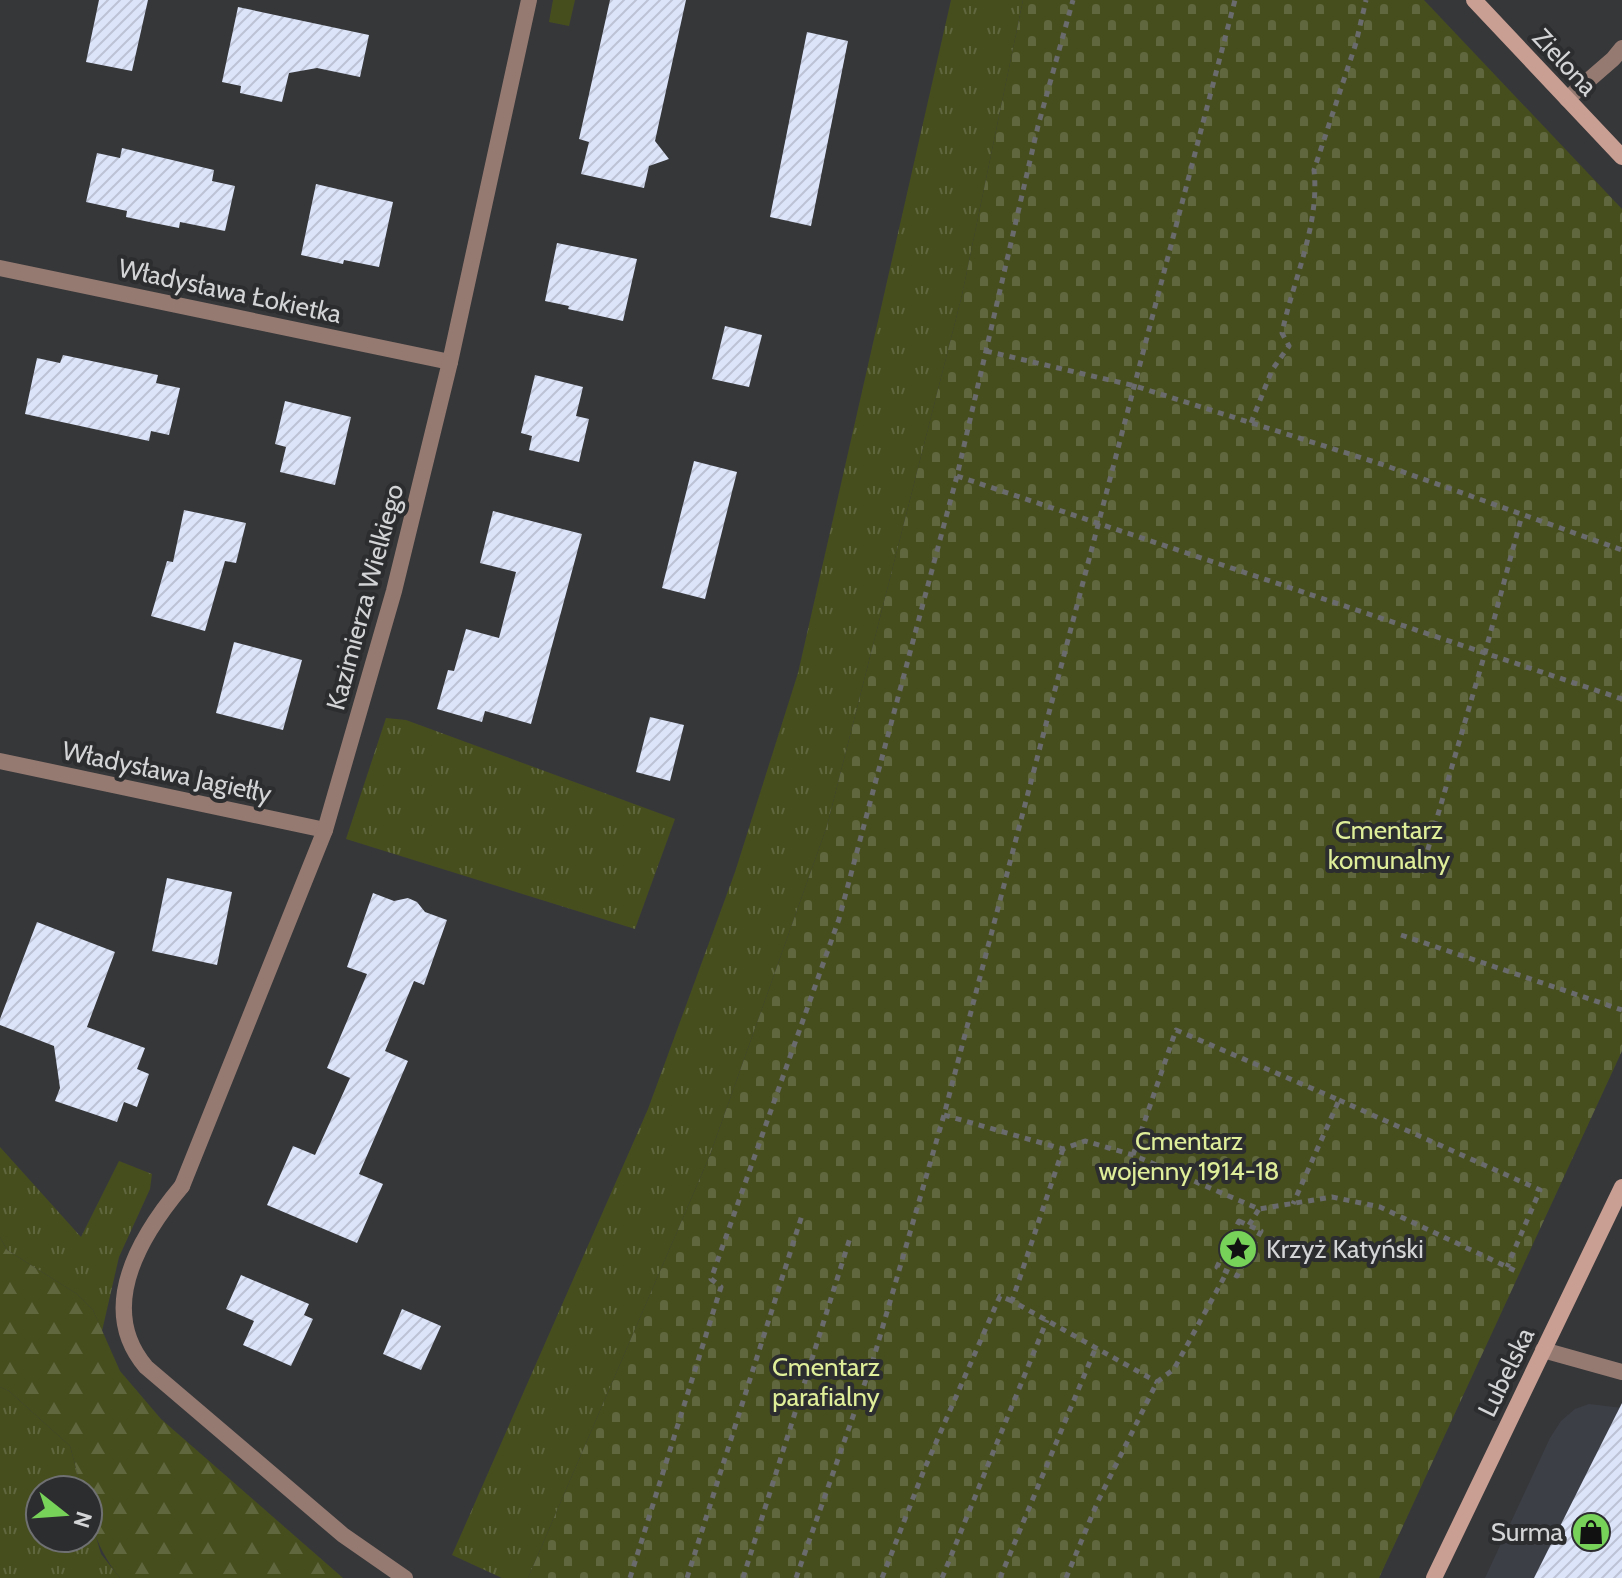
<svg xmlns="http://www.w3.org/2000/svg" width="1622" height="1578" font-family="Cabin,sans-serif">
<defs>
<pattern id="grass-tufts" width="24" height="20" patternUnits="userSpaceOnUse" patternTransform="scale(2)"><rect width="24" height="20" fill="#464e1e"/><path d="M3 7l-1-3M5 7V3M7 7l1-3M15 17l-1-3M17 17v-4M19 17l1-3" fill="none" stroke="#60673e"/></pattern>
<pattern id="forest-firs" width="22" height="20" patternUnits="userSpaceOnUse" patternTransform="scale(2)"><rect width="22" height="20" fill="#464e1e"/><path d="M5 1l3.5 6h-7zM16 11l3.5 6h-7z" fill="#60673e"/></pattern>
<pattern id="cemetery-stones" width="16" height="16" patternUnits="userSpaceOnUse" patternTransform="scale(2)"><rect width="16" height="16" fill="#464e1e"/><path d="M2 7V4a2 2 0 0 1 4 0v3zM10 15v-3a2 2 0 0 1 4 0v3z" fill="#60673e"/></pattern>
<pattern id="building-hatch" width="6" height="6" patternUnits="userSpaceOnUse" patternTransform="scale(2)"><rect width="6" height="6" fill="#dce4fa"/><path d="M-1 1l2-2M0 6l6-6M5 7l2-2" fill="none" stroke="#bdc3d5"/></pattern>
</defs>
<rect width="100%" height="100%" fill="#363739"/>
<path fill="#3d3f47" d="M1589,1404L1622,1408V1578H1485L1550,1438L1561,1421L1575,1409Z"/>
<g fill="url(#grass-tufts)">
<path d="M553,0H575L569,26L549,22Z"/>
<path d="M951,0H1023L962,295L827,826L710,1155L528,1578H502L452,1555L648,1109L735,872L798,673Z"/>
<path d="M386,718L406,720L675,819L635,929L346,839Z"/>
<path d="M0,1147L81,1237L119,1161L152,1174L150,1189L119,1257L102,1331L93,1310L77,1294L7,1250L0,1237Z"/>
<path d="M0,1387L9,1391L70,1446L82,1490H40V1538H88V1509L101,1554L120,1578H0Z"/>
</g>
<path fill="url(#forest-firs)" d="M0,1237L7,1250L77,1294L93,1310L120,1371L161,1419L343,1578H120C99,1551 88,1525 88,1490H82L70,1446L9,1391L0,1387Z"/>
<path fill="url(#cemetery-stones)" d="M1023,0H1424L1622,209V1051L1379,1578H528L710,1155L827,826L962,295Z"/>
<g fill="url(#building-hatch)">
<path d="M99,0H148L132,71L86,62Z"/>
<path d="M610,0H686L655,141L669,159L649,166L644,188L581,174L589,142L579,139Z"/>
<path d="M238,7L369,35L360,77L317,68L289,73L282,102L240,93L241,86L222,82Z"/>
<path d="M807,32L848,41L811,226L770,217Z"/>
<path d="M122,148L214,170L212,181L235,186L225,231L180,222L179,228L154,223L126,217L127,211L86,202L97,153L120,158Z"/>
<path d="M316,184L393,202L379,267L344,260L343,264L301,255Z"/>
<path d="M557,243L637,259L623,321L568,309L569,306L545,301Z"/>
<path d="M725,326L762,335L749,387L712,379Z"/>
<path d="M63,355L158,375L156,383L180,388L169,435L151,431L149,441L25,414L37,358L60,363Z"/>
<path d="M535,375L583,387L576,416L589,419L579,462L529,450L532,436L521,433Z"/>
<path d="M285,401L351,417L335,485L280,472L286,447L275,444Z"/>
<path d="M694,461L737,472L705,599L662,588Z"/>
<path d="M184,510L246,523L236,563L225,561L205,631L151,616L167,561L173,562Z"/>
<path d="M493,511L582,534L531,724L485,711L482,722L437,709L448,670L454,671L466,629L499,638L516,572L480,563Z"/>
<path d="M234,642L302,660L283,730L216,713Z"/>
<path d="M650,717L684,725L670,781L636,772Z"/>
<path d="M167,878L232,892L217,965L152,951Z"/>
<path d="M373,893L394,901L408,898L417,902L425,912L447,920L424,985L414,981L385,1051L408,1061L359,1174L383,1184L357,1243L267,1205L293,1146L315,1155L350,1078L327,1068L367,974L347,967Z"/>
<path d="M37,922L115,952L87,1027L145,1048L137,1069L149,1074L137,1107L124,1102L117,1122L55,1101L60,1088L54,1046L0,1025V1019Z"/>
<path d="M241,1275L309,1304L304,1315L313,1319L291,1366L243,1345L254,1321L226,1309Z"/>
<path d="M402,1309L441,1326L421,1370L383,1354Z"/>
<path d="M1622,1403V1578H1534Z"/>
</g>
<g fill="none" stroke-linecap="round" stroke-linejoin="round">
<g stroke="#6a6b6c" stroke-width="5" stroke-dasharray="6 6" stroke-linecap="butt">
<path d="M986,351L1135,386L1381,464L1622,550"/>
<path d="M1251,423L1272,370L1289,346L1282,333C1293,280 1320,225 1314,170L1356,43L1366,0"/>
<path d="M957,476L1622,699"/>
<path d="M1421,873L1485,653L1522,515"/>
<path d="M1401,935L1622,1010"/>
<path d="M1339,1100L1540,1190L1507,1267"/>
<path d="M944,1115L1063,1149L1085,1141L1133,1155L1259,1209L1332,1197L1380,1207L1520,1273"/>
<path d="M1063,1149L1012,1301L1157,1382"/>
<path d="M1133,1155L1176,1030L1339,1100L1293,1204"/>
<path d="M1239,1221L1261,1231L1237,1276L1217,1267Z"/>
<path d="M1249,1225L1259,1209"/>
<path d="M630,1578L721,1287L711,1279L839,919L957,476L1038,126L1073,0"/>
<path d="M687,1578L803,1212"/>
<path d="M743,1578L850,1238"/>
<path d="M796,1578L874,1357L944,1115L1235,0"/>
<path d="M882,1578L924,1470L1000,1296L1012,1301"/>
<path d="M942,1578L1047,1320"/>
<path d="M1000,1578L1096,1347"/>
<path d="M1066,1578L1098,1501L1157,1382L1174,1369L1227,1272"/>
</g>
<path stroke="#957a72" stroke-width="16" d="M182,1186C140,1236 96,1308 146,1367L343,1535L405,1578"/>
<g stroke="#957a72" stroke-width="16">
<path d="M1567,99L1613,59L1622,48"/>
<path d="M0,268L450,362"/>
<path d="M0,761L325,830"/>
<path d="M182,1186L325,830L394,591L450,362L529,0"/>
<path d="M1543,1350L1622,1372"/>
</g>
<g stroke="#c99e93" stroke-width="16">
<path d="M1474,0L1622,157"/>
<path d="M1434,1578L1622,1187"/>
</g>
</g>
<defs>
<g id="sight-disc" transform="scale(2)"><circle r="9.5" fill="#77d259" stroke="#2c2d2f"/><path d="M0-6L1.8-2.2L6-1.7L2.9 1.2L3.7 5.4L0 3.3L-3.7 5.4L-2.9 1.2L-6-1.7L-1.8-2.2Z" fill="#111"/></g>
<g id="shop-disc" transform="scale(2)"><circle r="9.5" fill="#77d259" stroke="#2c2d2f"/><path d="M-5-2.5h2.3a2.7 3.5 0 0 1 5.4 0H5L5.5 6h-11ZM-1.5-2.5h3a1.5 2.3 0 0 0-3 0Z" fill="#111"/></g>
</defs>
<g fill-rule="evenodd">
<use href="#sight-disc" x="1238" y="1249"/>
<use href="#shop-disc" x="1591" y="1532"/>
</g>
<g text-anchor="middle" stroke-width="8" stroke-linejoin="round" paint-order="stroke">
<g font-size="26" fill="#d3d4d5" stroke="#2c2d2f">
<text transform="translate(1565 62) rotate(47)" y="9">Zielona</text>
<text transform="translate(230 291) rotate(12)" y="9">Władysława Łokietka</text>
<text transform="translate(365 597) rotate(-75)" y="9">Kazimierza Wielkiego</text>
<text transform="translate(167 772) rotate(12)" y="9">Władysława Jagiełły</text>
<text transform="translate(1506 1372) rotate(-64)" y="9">Lubelska</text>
</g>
<g font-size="26" fill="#deee99" stroke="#2c2d2f">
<text x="1389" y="839">Cmentarz<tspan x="1389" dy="30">komunalny</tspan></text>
<text x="1189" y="1150">Cmentarz<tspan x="1189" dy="30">wojenny 1914-18</tspan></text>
<text x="826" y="1376">Cmentarz<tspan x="826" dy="30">parafialny</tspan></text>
</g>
<g font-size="26" fill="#d3d4d5" stroke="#2c2d2f" text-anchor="start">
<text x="1266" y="1258">Krzyż Katyński</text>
<text x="1563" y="1541" text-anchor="end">Surma</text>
</g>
</g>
<g transform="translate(64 1514) rotate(107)"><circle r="38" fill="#2c2d2f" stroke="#6f7071" stroke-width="2"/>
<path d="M0-6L14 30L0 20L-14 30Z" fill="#77d259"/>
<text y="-12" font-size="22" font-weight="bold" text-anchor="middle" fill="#d3d4d5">N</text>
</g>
</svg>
